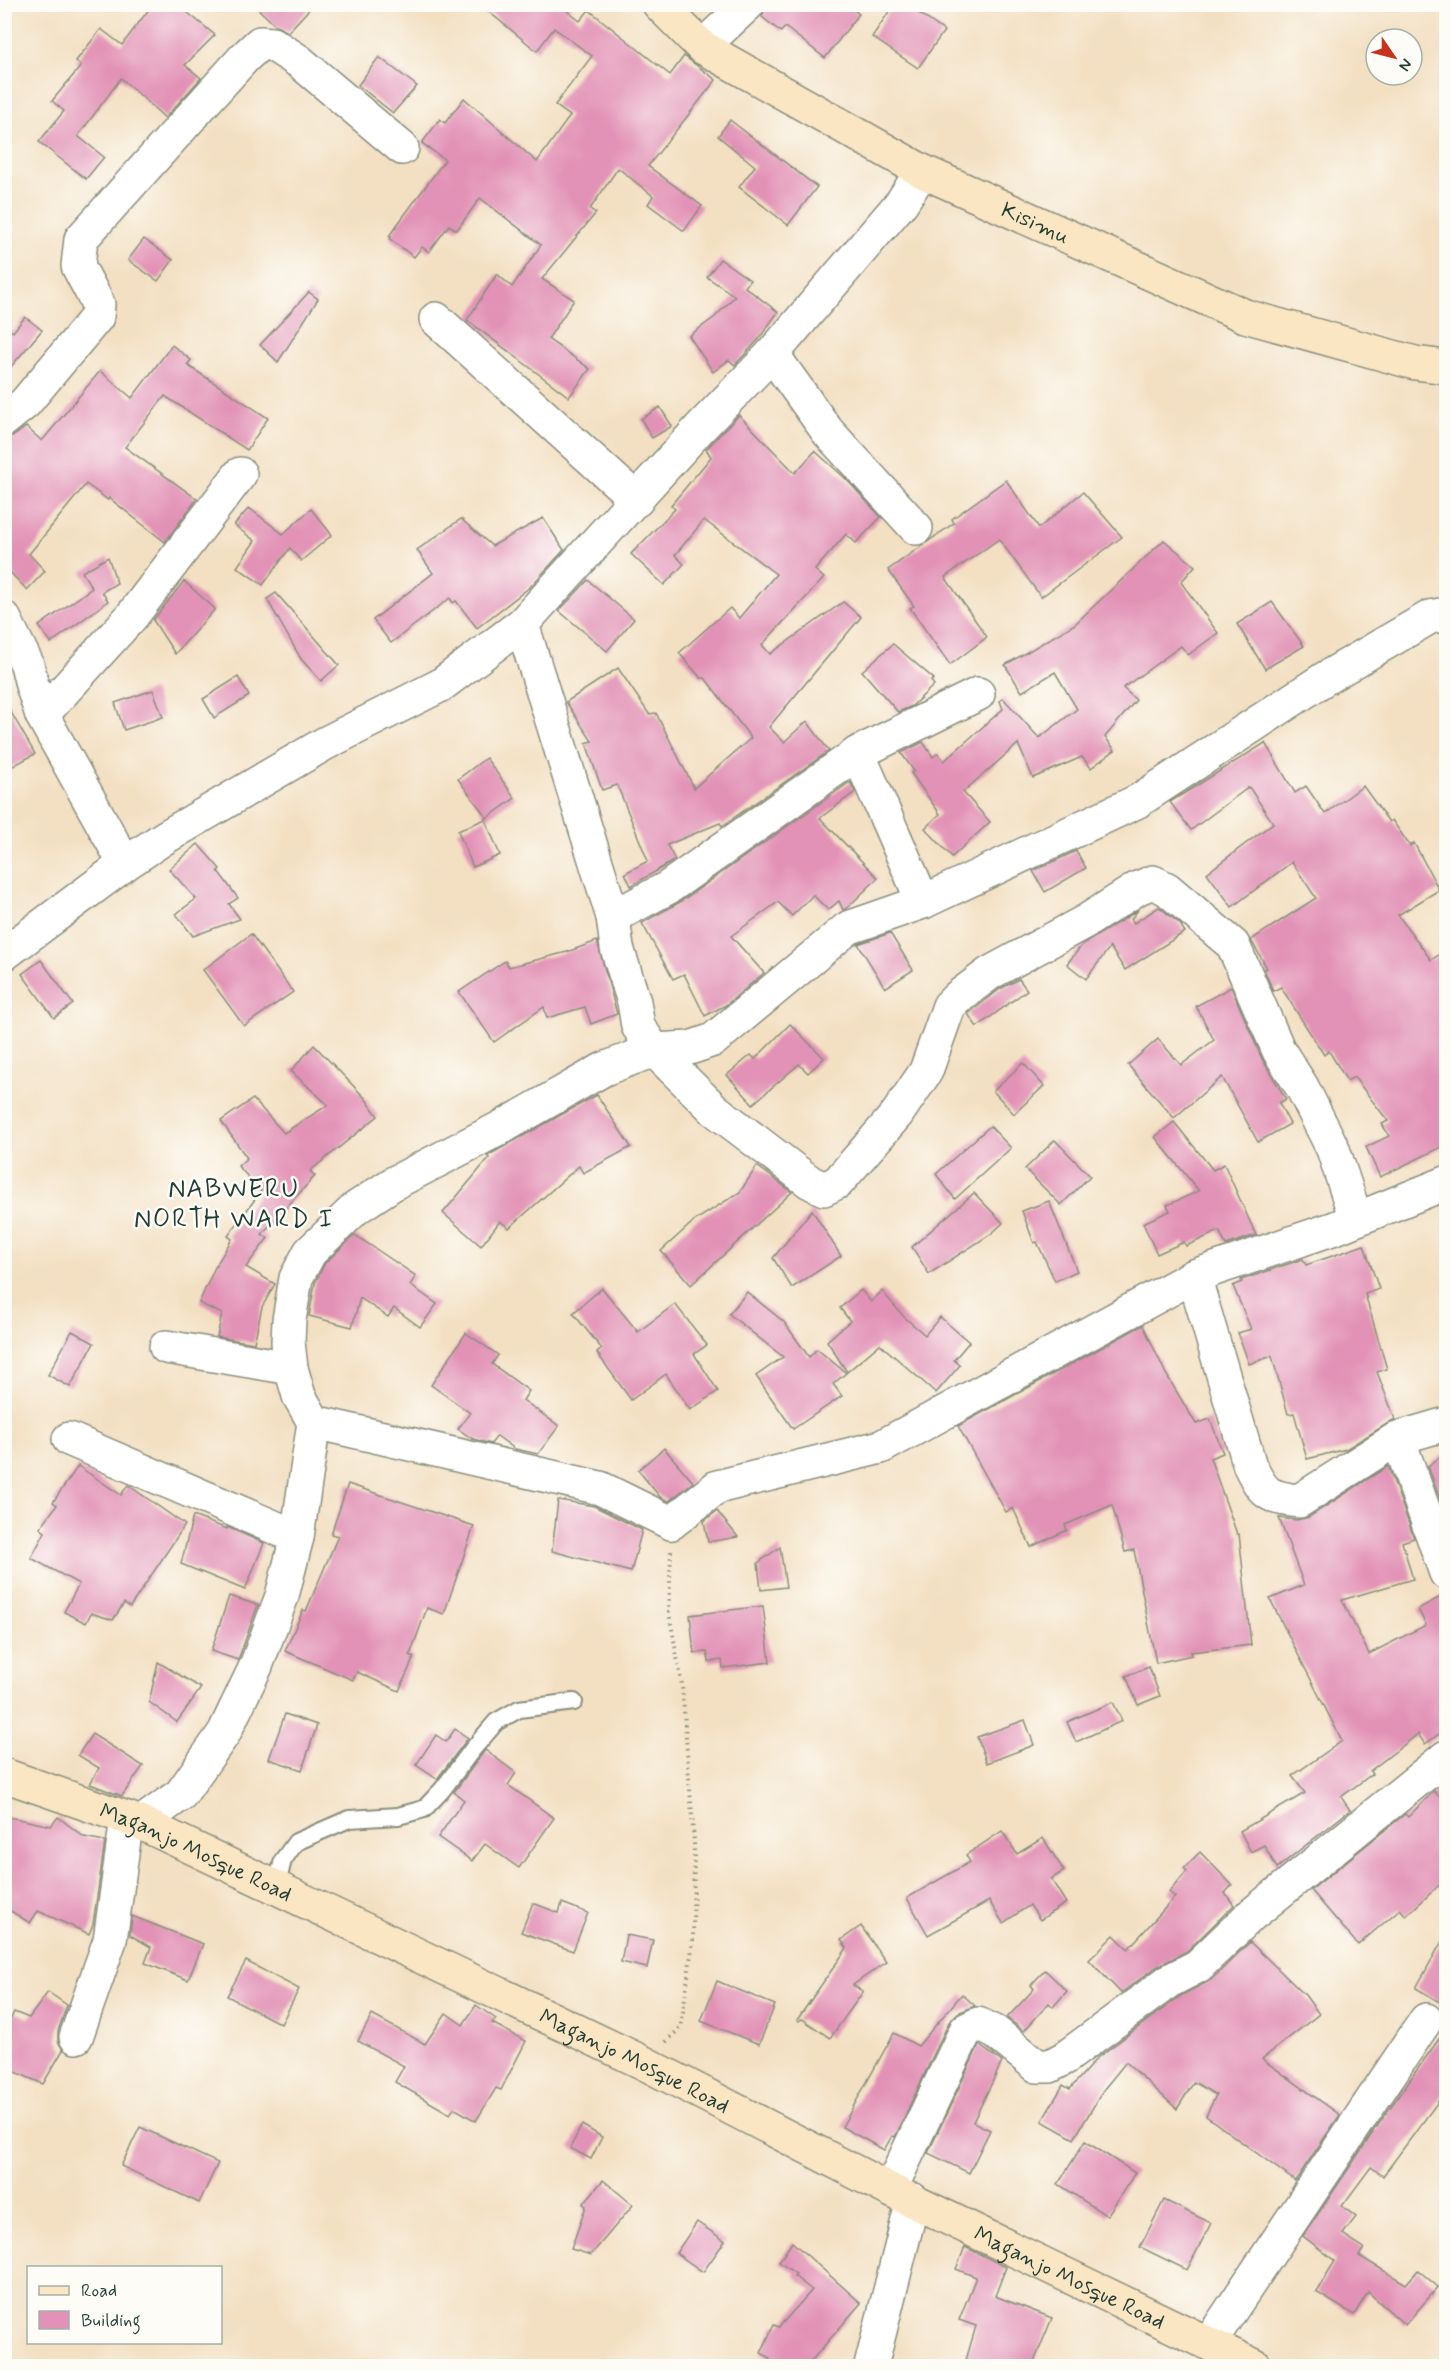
<svg xmlns="http://www.w3.org/2000/svg" width="1451" height="2371" font-family="Mynerve,sans-serif">
<rect width="100%" height="100%" fill="#fdfcf7"/>
<filter id="ink" filterUnits="userSpaceOnUse"><feTurbulence type="fractalNoise" baseFrequency=".0167" numOctaves="2"/><feDisplacementMap in="SourceGraphic" scale="12" xChannelSelector="R" yChannelSelector="G"/><feConvolveMatrix kernelMatrix="1 2 1 2 8 2 1 2 1" color-interpolation-filters="sRGB"/></filter>
<filter id="wash" filterUnits="userSpaceOnUse"><feTurbulence type="fractalNoise" baseFrequency=".008" numOctaves="4" result="noise"/><feDisplacementMap in="SourceGraphic" scale="24" xChannelSelector="R" yChannelSelector="G"/><feGaussianBlur stdDeviation="1.35" result="paint"/><feColorMatrix in="noise" values="0 0 0 0 0 0 0 0 0 0 0 0 0 0 0 0 0 1.4 0 .05"/><feComposite in="paint" operator="in"/></filter>
<g filter="url(#wash)">
<rect width="100%" height="100%" fill="#f3e0c3"/>
<g id="blocks">
<g fill="#e292b6">
<path d="M153,4H177L215,35L185,65L201,78L165,118L121,78L78,136L104,157L86,179L39,142L64,111L52,101L81,66L76,61L101,29L122,45Z"/>
<path d="M253,4H314L288,32L276,26Z"/>
<path d="M479,4H573L567,11L580,21L589,10L670,75L684,56L716,80L648,166L702,206L684,231L648,204L653,196L618,168L590,209L596,213L542,279L574,300L548,339L590,369L569,397L467,320L497,274L512,287L541,245L480,198L457,230L449,225L429,252L422,247L414,257L390,239L391,237L389,236L445,160L422,143L440,119L445,123L464,98L537,162L570,116L555,105L592,56L554,28L537,51Z"/>
<path d="M766,4H846L859,14L825,58L785,27L781,32L762,17Z"/>
<path d="M894,4H906L944,31L918,68L872,37Z"/>
<path d="M379,57L417,86L393,113L358,85Z"/>
<path d="M730,120L817,187L788,225L739,187L755,166L718,136Z"/>
<path d="M144,239L173,260L158,281L128,260Z"/>
<path d="M720,259L750,280L745,287L778,312L759,339L735,365L729,360L713,372L689,336L715,317L735,296L707,277Z"/>
<path d="M309,292L318,299L278,362L260,345Z"/>
<path d="M25,317L42,330L4,375V325L13,332Z"/>
<path d="M172,345L191,360L187,365L268,418L247,450L165,396L125,447L197,499L165,542L109,498L108,500L86,484L29,554L45,571L27,590L7,569L4,571V438L15,435L26,427L42,441L100,371L132,398Z"/>
<path d="M660,407L672,426L652,438L641,419Z"/>
<path d="M739,415L795,473L815,451L844,477L881,517L856,543L846,534L815,570L824,578L762,645L770,654L843,602L861,617L769,727L784,742L807,721L829,751L722,826L720,823L667,845L675,860L631,886L625,873L648,861L617,785L602,790L586,743L592,741L566,702L618,668L649,714L656,713L694,788L751,738L705,678H701L679,653L730,608L739,618L776,574L704,520L675,555L684,564L664,585L631,554L675,509L671,505L711,457L706,449Z"/>
<path d="M1006,480L1039,528L1083,492L1122,537L1041,597L999,539L945,577L987,637L950,665L910,608L914,606L888,570L954,523L952,519Z"/>
<path d="M249,508L283,534L311,509L332,535L301,561L290,548L263,585L237,567L255,541L234,525Z"/>
<path d="M543,518L564,550L530,587L477,628L456,601L453,603L450,598L391,643L373,620L433,573L417,550L461,519L492,546Z"/>
<path d="M1164,540L1195,566L1181,582L1218,633L1188,655L1181,646L1123,688L1136,700L1105,737L1115,750L1091,768L1082,757L1033,778L1018,744L963,792L990,822L952,857L925,828L940,814L911,773L914,771L901,753L923,742L933,757L938,753L944,761L1003,709L1000,701L1003,698L1039,738L1077,709L1055,672L1022,692L1005,665L1075,624Z"/>
<path d="M108,557L117,583L102,592L108,601L51,643L39,626L92,588L82,572Z"/>
<path d="M588,580L634,619L607,651L559,611Z"/>
<path d="M184,581L215,609L175,654L153,620Z"/>
<path d="M276,593L339,665L321,681L301,659L267,599Z"/>
<path d="M1272,602L1304,646L1265,669L1237,624Z"/>
<path d="M893,644L934,679L931,681L934,685L912,706L898,712L862,671Z"/>
<path d="M238,677L249,696L214,718L203,699Z"/>
<path d="M153,690L163,717L124,730L115,703Z"/>
<path d="M4,700L35,754L4,771Z"/>
<path d="M1265,743L1295,793L1306,786L1325,814L1363,786L1389,822L1392,820L1410,846L1414,843L1439,890L1398,915L1431,960L1446,950V1145L1380,1177L1366,1147L1389,1136L1382,1124L1388,1121L1354,1077L1347,1081L1329,1051L1324,1055L1281,987L1273,991L1264,969L1267,968L1251,940L1316,898L1292,862L1232,907L1207,873L1273,823L1249,787L1191,830L1170,802Z"/>
<path d="M486,758L515,798L487,818L458,779Z"/>
<path d="M850,782L855,792L820,818L878,878L847,908L843,910L839,901L828,910L813,895L792,916L778,902L731,936L764,973L726,1005L705,1016L684,974L673,979L642,923L680,902Z"/>
<path d="M485,819L500,855L473,867L458,831Z"/>
<path d="M198,844L220,869L218,871L238,898L229,904L240,919L193,936L176,914L196,899L169,869Z"/>
<path d="M1076,851L1086,868L1045,892L1033,871Z"/>
<path d="M1159,907L1180,924L1185,932L1125,970L1110,947L1086,979L1067,964L1082,945L1138,910L1131,919L1134,923Z"/>
<path d="M890,933L913,970L885,988L858,944Z"/>
<path d="M251,934L293,992L244,1026L203,970Z"/>
<path d="M597,941L617,1014L591,1024L585,1007L547,1018L544,1007L494,1042L459,992L505,961L509,967L567,952Z"/>
<path d="M41,960L73,1004L54,1018L22,974Z"/>
<path d="M1019,979L1027,990L977,1027L968,1014L1000,989Z"/>
<path d="M1231,987L1262,1059L1286,1099L1279,1103L1290,1124L1258,1142L1222,1077L1174,1118L1128,1065L1158,1039L1181,1065L1214,1040L1196,1006Z"/>
<path d="M790,1024L824,1058L808,1073L799,1064L753,1104L727,1075L751,1055L755,1059Z"/>
<path d="M314,1045L365,1098L378,1116L310,1171L315,1176L262,1234L268,1238L246,1267L275,1284L262,1307L254,1343L217,1337L222,1314L199,1303L215,1267L232,1239L228,1236L261,1191L238,1166L247,1158L221,1121L253,1099L284,1133L328,1105L291,1071Z"/>
<path d="M1023,1063L1044,1086L1014,1114L993,1091Z"/>
<path d="M597,1095L631,1147L583,1173L579,1166L509,1228L500,1221L481,1246L443,1213L489,1158L487,1156Z"/>
<path d="M1174,1122L1213,1170L1224,1164L1256,1235L1226,1245L1219,1231L1186,1246L1184,1242L1157,1254L1143,1223L1170,1211L1167,1205L1199,1191L1155,1137Z"/>
<path d="M990,1126L1011,1148L955,1199L936,1174Z"/>
<path d="M1055,1140L1090,1176L1061,1205L1025,1169Z"/>
<path d="M757,1166L792,1192L691,1285L661,1251L694,1221L740,1192Z"/>
<path d="M974,1193L1003,1223L991,1234L929,1274L912,1247Z"/>
<path d="M1049,1201L1077,1271L1055,1281L1037,1242L1034,1243L1022,1211Z"/>
<path d="M812,1210L841,1256L792,1288L773,1258Z"/>
<path d="M355,1235L416,1276L410,1285L437,1304L420,1327L394,1308L388,1317L360,1298L352,1327L309,1316L315,1283L325,1263Z"/>
<path d="M1364,1245L1379,1289L1365,1294L1387,1369L1377,1372L1395,1419L1346,1449L1307,1459L1294,1413L1288,1414L1272,1356L1249,1364L1238,1333L1251,1329L1233,1286L1242,1282L1241,1280L1303,1259L1306,1265Z"/>
<path d="M602,1288L638,1332L675,1304L707,1345L694,1354L718,1391L690,1410L666,1374L631,1400L597,1353L602,1349L573,1313Z"/>
<path d="M861,1290L871,1302L882,1291L904,1317L925,1335L940,1317L969,1342L954,1360L960,1365L936,1393L880,1344L847,1372L827,1341L850,1321L840,1308Z"/>
<path d="M747,1292L784,1322L809,1357L817,1349L846,1373L833,1384L842,1396L793,1429L756,1376L783,1357L729,1314Z"/>
<path d="M1143,1325L1166,1374L1196,1424L1210,1419L1223,1453L1210,1458L1237,1534H1239L1251,1645L1191,1652L1192,1655L1156,1663L1134,1550L1125,1552L1112,1505L1065,1525L1067,1530L1031,1547L1013,1508L1006,1512L958,1426Z"/>
<path d="M72,1331L94,1343L70,1387L48,1375Z"/>
<path d="M466,1333L498,1355L492,1364L529,1391L523,1400L559,1426L538,1454L515,1449L497,1436L491,1444L473,1439L458,1429L470,1413L431,1385Z"/>
<path d="M664,1448L693,1482L669,1501L660,1497L638,1470Z"/>
<path d="M1446,1453V1498L1441,1502L1428,1466Z"/>
<path d="M78,1466L121,1495L128,1485L185,1525L130,1607L124,1603L113,1620L91,1613L86,1623L64,1612L79,1584L31,1558L45,1532L40,1528L57,1505L53,1502Z"/>
<path d="M1388,1466L1414,1538L1402,1542L1413,1579L1342,1600L1369,1654L1426,1625L1418,1609L1446,1594V1729L1425,1744L1418,1734L1370,1771L1372,1774L1341,1797L1350,1810L1277,1868L1264,1845L1251,1852L1240,1831L1305,1793L1292,1776L1342,1741L1270,1599L1304,1585L1279,1518L1297,1520L1309,1517Z"/>
<path d="M348,1484L474,1526L444,1614L427,1608L410,1655L414,1657L399,1691L357,1672L353,1680L285,1651L303,1610L306,1611L338,1536L331,1534Z"/>
<path d="M558,1500L594,1506L642,1530L631,1572L552,1551Z"/>
<path d="M717,1511L738,1537L708,1542L704,1521Z"/>
<path d="M193,1516L227,1529V1527L264,1543L245,1590L181,1564Z"/>
<path d="M780,1547L786,1587L761,1590L758,1563Z"/>
<path d="M229,1596L258,1605L238,1660L211,1651Z"/>
<path d="M763,1606L770,1662L723,1668L722,1660L709,1662L707,1652L694,1653L690,1615Z"/>
<path d="M158,1662L201,1688L177,1722L149,1702Z"/>
<path d="M1149,1667L1160,1696L1138,1705L1126,1676Z"/>
<path d="M1113,1702L1122,1721L1076,1742L1067,1722Z"/>
<path d="M285,1714L317,1725L302,1770L269,1759Z"/>
<path d="M1025,1720L1034,1745L987,1763L977,1737Z"/>
<path d="M455,1729L468,1738L437,1779L416,1765L436,1735L446,1742Z"/>
<path d="M92,1734L143,1766L122,1796L90,1784L99,1768L78,1755Z"/>
<path d="M485,1750L516,1773L508,1785L554,1818L519,1868L485,1844L472,1861L438,1837L464,1800L454,1792Z"/>
<path d="M1434,1791L1446,1804V1879L1406,1916L1400,1909L1358,1945L1311,1890L1405,1814L1408,1817Z"/>
<path d="M4,1816L51,1826L58,1817L84,1837L105,1841L93,1924L89,1934L38,1911L30,1923L4,1907Z"/>
<path d="M1002,1831L1017,1854L1043,1838L1064,1871L1051,1879L1066,1903L1040,1920L1030,1905L1003,1923L989,1901L928,1935L907,1898L970,1862L966,1855Z"/>
<path d="M1200,1852L1232,1885L1225,1893L1234,1905L1187,1951L1158,1966L1121,1993L1089,1960L1114,1935L1128,1949L1175,1897L1169,1892L1187,1871L1184,1868Z"/>
<path d="M533,1903L559,1913L562,1903L588,1913L573,1951L521,1932Z"/>
<path d="M132,1916L203,1944L188,1980L145,1963L151,1947L130,1935Z"/>
<path d="M861,1926L886,1962L853,1985L863,1992L830,2038L802,2019L799,2021L797,2020L847,1948L841,1940Z"/>
<path d="M1446,1934V2006L1416,1988Z"/>
<path d="M626,1935L653,1940L647,1968L621,1962Z"/>
<path d="M1250,1942L1305,1995L1319,2014L1262,2059L1340,2115L1295,2181L1206,2116L1216,2095L1194,2082L1177,2109L1126,2062L1104,2089L1074,2139L1042,2121L1063,2085L1070,2089L1097,2058L1179,1997L1211,1980Z"/>
<path d="M246,1961L299,1989L281,2024L227,1996Z"/>
<path d="M1045,1970L1067,1991L1053,2007L1049,2003L1024,2031L1007,2018L1034,1989L1031,1985Z"/>
<path d="M717,1981L775,2005L759,2044L701,2021Z"/>
<path d="M48,1992L67,2005L58,2031V2041L63,2050L43,2084L4,2067V2034L14,2012L29,2018Z"/>
<path d="M962,1994L975,2006L958,2013L949,2022L895,2137L892,2136L884,2150L842,2127L894,2033L918,2046Z"/>
<path d="M476,2005L496,2019L492,2023L526,2041L501,2090L496,2088L476,2121L454,2108L450,2114L395,2082L404,2066L358,2041L372,2015L425,2044L446,2013L463,2025Z"/>
<path d="M1446,2029V2091L1383,2176L1371,2167L1342,2206L1356,2217L1343,2234L1364,2248L1359,2256L1406,2284L1418,2270L1438,2287L1405,2325L1368,2292L1354,2315L1316,2292L1335,2261L1303,2236L1389,2109Z"/>
<path d="M979,2045L1002,2062L973,2122L990,2130L969,2173L928,2153Z"/>
<path d="M582,2125L602,2137L591,2159L570,2148Z"/>
<path d="M140,2127L218,2163L199,2203L121,2166Z"/>
<path d="M1085,2141L1135,2173L1107,2216L1058,2184Z"/>
<path d="M603,2180L633,2205L591,2255L571,2249L586,2206L583,2204Z"/>
<path d="M1164,2200L1211,2223L1187,2270L1140,2247Z"/>
<path d="M697,2222L725,2241L703,2272L676,2253Z"/>
<path d="M792,2242L861,2303L806,2367H764L770,2358L761,2353L774,2325L779,2327L812,2290L794,2276L796,2274L779,2262Z"/>
<path d="M965,2247L1006,2267L995,2296L1052,2318L1032,2367H964L976,2326L959,2320L976,2277L956,2269Z"/>
</g>
</g>
</g>
<g filter="url(#ink)">
<use href="#blocks" fill-opacity="0" stroke="#898e7c" stroke-width="1.5"/>
<g fill="none" stroke-linecap="round" stroke-linejoin="round">
<g stroke="#898e7c" stroke-width="20">
<path id="lane" d="M276,1888L283,1860L296,1842L349,1819L398,1816L424,1809L442,1790L472,1750L496,1722L519,1709L574,1702"/>
</g>
<g stroke="#898e7c" stroke-width="36">
<g id="street">
<path d="M702,47L748,4"/>
<path d="M436,319L637,500"/>
<path d="M772,354L828,432L916,528"/>
<path d="M4,420L25,403L97,317L98,304L78,266L81,239L244,58L260,43L272,44L300,62L402,148"/>
<path d="M4,618L27,664L32,685L42,715L125,864"/>
<path d="M522,624L613,917L617,948L634,1002L638,1026L654,1050L715,1110L810,1182L824,1189L838,1182L897,1114L926,1071L949,1006L958,997L990,973L1088,920L1138,888L1153,882L1167,889L1233,945L1279,1051L1302,1087L1333,1149L1356,1219"/>
<path d="M42,715L132,616L240,474"/>
<path d="M858,753L923,902"/>
<path d="M613,917L669,887L858,753L978,694"/>
<path d="M4,954L125,864L164,838L324,744L441,685L522,624L700,428L772,354L902,202L922,171"/>
<path d="M1194,1276L1250,1466C1264,1494 1267,1497 1299,1501L1398,1438L1446,1424"/>
<path d="M166,1347L291,1368"/>
<path d="M314,1422L600,1488L671,1523L717,1487L881,1447L1194,1276L1335,1228L1446,1183"/>
<path d="M1398,1438L1446,1573"/>
<path d="M69,1439L297,1537"/>
<path d="M141,1823L181,1794L224,1733L256,1666L282,1596L297,1537L314,1422L299,1396L291,1368L288,1342L289,1320L296,1278L310,1252L356,1208L394,1183L506,1125L604,1069L654,1050L690,1048L713,1040L848,928L923,902L1138,801L1324,679L1430,617L1446,614"/>
<path d="M76,2037L110,1940L127,1818"/>
<path d="M890,2190L966,2030L978,2024L995,2032L1037,2066H1050L1065,2058L1169,1981L1198,1966L1250,1916L1446,1757"/>
<path d="M1209,2343L1426,2020"/>
<path d="M871,2366L913,2200"/>
</g>
</g>
<g stroke="#898e7c" stroke-width="36">
<g id="secondary">
<path id="s1" d="M659,4L702,47L922,171L1245,316L1415,363L1446,367"/>
<path id="s2" d="M4,1775L141,1823L644,2063L890,2190L1255,2366"/>
</g>
</g>
<path stroke="#898e7c" stroke-width="4" stroke-dasharray="1.5 4.5" stroke-linecap="butt" d="M666,2042L681,2027L693,1940L694,1842L682,1685L669,1612L671,1551"/>
<use href="#lane" stroke="#fff" stroke-width="16"/>
<use href="#street" stroke="#fff" stroke-width="33"/>
<use href="#secondary" stroke="#fbe6c4" stroke-width="33"/>
</g>
</g>
<g text-anchor="middle" stroke-width="5" stroke-linejoin="round" paint-order="stroke">
<g font-size="22" fill="#1f3d34" stroke="#fdfcf7">
<text dy="8" stroke="none"><textPath href="#s1" startOffset="438">Kisimu</textPath></text>
<text dy="8" stroke="none"><textPath href="#s2" startOffset="207">Maganjo Mosque Road</textPath></text>
<text dy="8" stroke="none"><textPath href="#s2" startOffset="693">Maganjo Mosque Road</textPath></text>
<text dy="8" stroke="none"><textPath href="#s2" startOffset="1179">Maganjo Mosque Road</textPath></text>
</g>
<g font-size="26" letter-spacing="1.5" fill="#1f3d34" stroke="#fdfcf7">
<text x="234" y="1197">NABWERU<tspan x="234" dy="30">NORTH WARD I</tspan></text>
</g>
</g>
<rect width="1451" height="2371" fill="none" stroke="#fdfcf7" stroke-width="24"/>
<rect x="27" y="2266" width="195" height="78" fill="#fdfcf7" stroke="#a4b0a9" stroke-width="1.5"/>
<rect x="39" y="2286" width="30" height="9" fill="#fbe6c4" stroke="#a4b0a9" stroke-width="1.5"/>
<text x="81" y="2296" font-size="18" fill="#1f3d34">Road</text>
<rect x="39" y="2311" width="30" height="18" fill="#e292b6" stroke="#a4b0a9" stroke-width="1.5"/>
<text x="81" y="2326" font-size="18" fill="#1f3d34">Building</text>
<g transform="translate(1394 57) rotate(125)"><circle r="28" fill="#fdfcf7" stroke="#a4b0a9" stroke-width="1.5"/>
<path d="M0-4.5L10 22L0 15L-10 22Z" fill="#c8321e"/>
<text y="-9" font-size="16" font-weight="bold" text-anchor="middle" fill="#1f3d34">N</text>
</g>
</svg>
